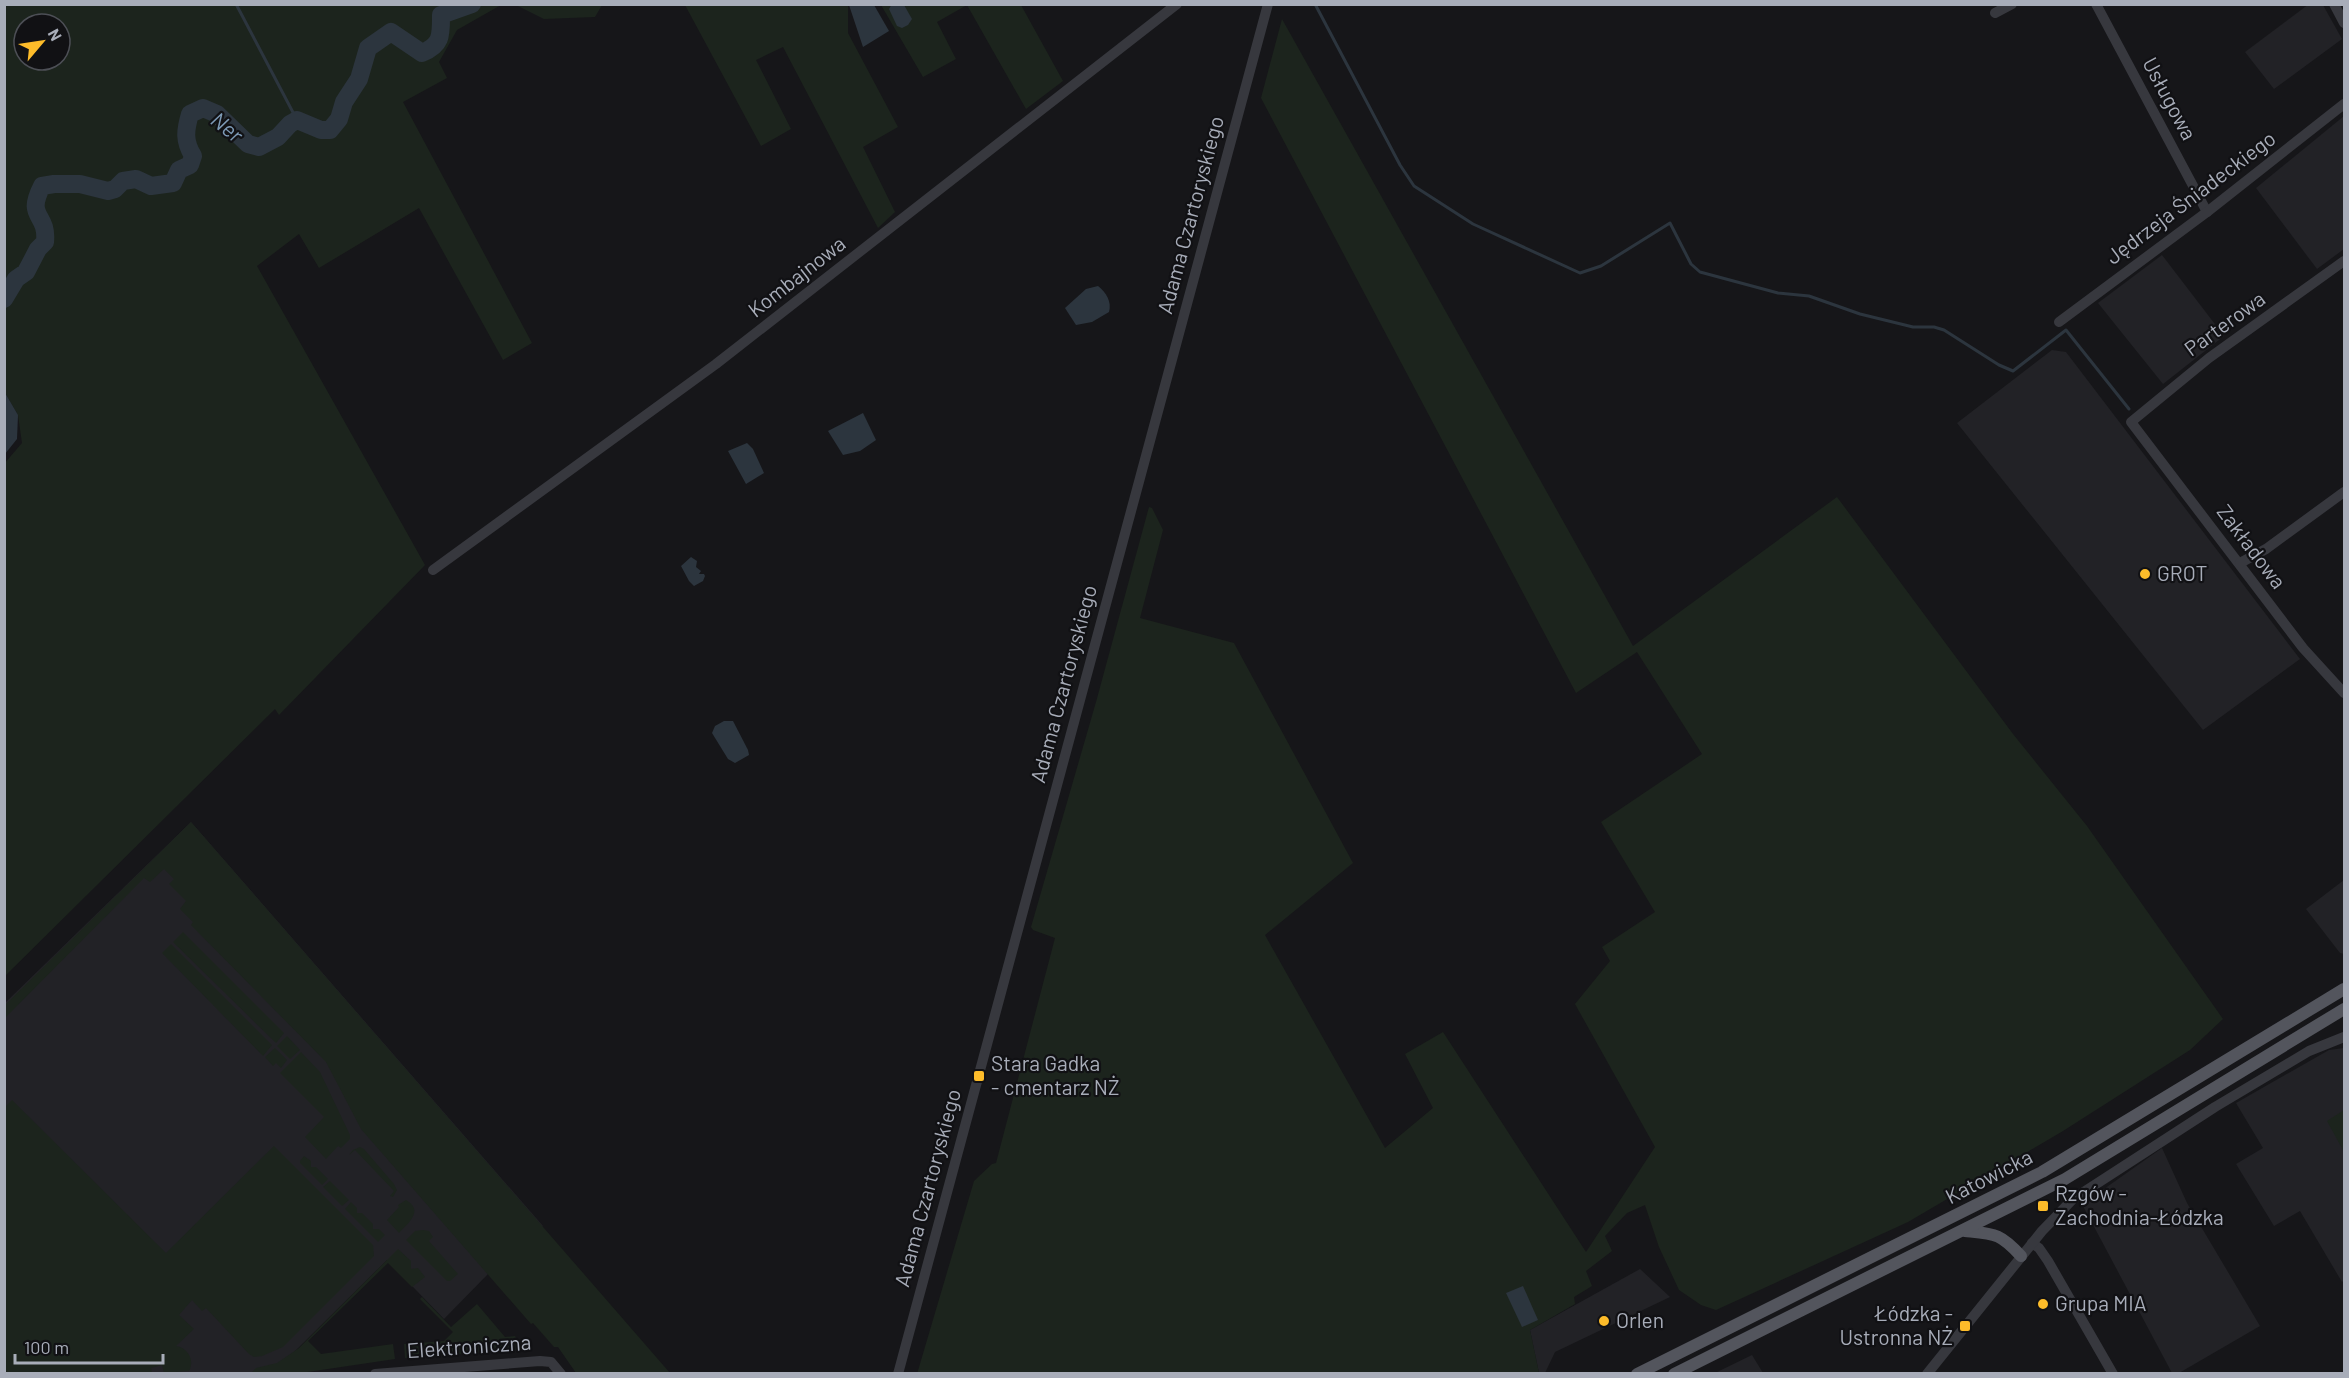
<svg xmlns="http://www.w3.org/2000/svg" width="2349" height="1378" font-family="Barlow,sans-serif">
<rect width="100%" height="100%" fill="#161619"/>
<g fill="#222226">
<path d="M2309,4L2323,5L2342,39L2274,89L2245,52Z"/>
<path d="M2344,116V249L2317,269L2256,188Z"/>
<path d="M2162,255L2224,336L2163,384L2098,303Z"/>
<path d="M2052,350L2066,352L2300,659L2203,730L1957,423Z"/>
<path d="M191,822L543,1226L488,1274L444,1319L387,1260L286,1360L282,1373L5,1374V1003Z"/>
<path d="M2344,880V954L2340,953L2306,909Z"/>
<path d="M2344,1048V1280L2342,1282L2300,1211L2274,1226L2236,1164L2263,1148L2236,1103L2329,1050Z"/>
<path d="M2162,1148L2187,1203L2260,1326L2179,1373H2172L2083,1206L2104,1189Z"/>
<path d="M1640,1269L1670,1297L1555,1352L1545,1373H1539L1530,1330Z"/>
<path d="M1752,1355L1763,1373H1715Z"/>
</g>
<g fill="#1c241d" fill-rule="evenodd">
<path d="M4,5H501L457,30L439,62L447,78L403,102L532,343L503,360L419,208L319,268L299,234L257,266L425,565L279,715L275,709L5,976L4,464L22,443L18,415L4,391ZM24,24H60V60H24Z"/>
<path d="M516,5H602L595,17L544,19Z"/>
<path d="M685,5H848V33L898,127L863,147L895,212L878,228L783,47L756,60L791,129L761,146Z"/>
<path d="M881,5H1021L1063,81L1026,109L967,5L937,22L956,59L923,77Z"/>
<path d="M1282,19L1633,646L1837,497L2013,734L2087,826L2223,1019L2190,1050L2063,1131L1908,1222L1716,1310L1701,1305L1679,1290L1659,1247L1645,1205L1627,1213L1605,1236L1612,1251L1586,1271L1592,1286L1574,1297L1575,1304L1530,1330L1539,1373L917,1374L974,1181L992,1164L996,1163L1055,938L1033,930L1031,927L1096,702L1149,507L1152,508L1163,530L1140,618L1234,643L1353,863L1265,935L1385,1148L1433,1108L1405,1054L1443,1032L1586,1252L1655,1147L1575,1004L1610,961L1602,947L1655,912L1601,822L1702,754L1637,652L1576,693L1261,98Z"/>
<path d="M191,822L670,1373H576L558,1347H554L533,1323L531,1324L361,1129L326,1062L191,925L193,922L180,909L186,901L169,884L174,879L164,869L150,882L144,878L5,1018V1005Z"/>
<path d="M183,932L284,1033L276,1043L173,942Z"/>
<path d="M171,944L272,1045L263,1056L162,953Z"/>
<path d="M287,1036L300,1050L290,1059L277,1046Z"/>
<path d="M275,1048L287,1060L281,1068L276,1063L273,1066L265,1057Z"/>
<path d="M301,1052L320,1072L350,1135V1139L341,1148L338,1146L326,1159L305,1137L324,1117L280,1073Z"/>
<path d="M12,1100L166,1253L274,1146L373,1245L374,1256L283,1347L262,1356L254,1357L249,1354L206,1308L202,1311L192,1300L179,1315L194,1329L176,1346C188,1348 195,1360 189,1371L164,1373L162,1365L151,1368L152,1373H5L4,1108Z"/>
<path d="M2344,1110V1152L2327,1121Z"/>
<path d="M360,1147L364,1149L394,1184L397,1190L393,1197L390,1196L394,1191L355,1150L349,1155L353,1150Z"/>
<path d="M304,1156L311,1161V1167H316L328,1179L322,1185L300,1163V1161Z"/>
<path d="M330,1181L349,1200L342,1206L323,1187Z"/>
<path d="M406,1200C424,1210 409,1223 399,1233L387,1220L399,1207L398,1205Z"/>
<path d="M351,1202L357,1208V1213H362L373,1224V1229H379L385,1235L378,1242L345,1209Z"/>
<path d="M423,1230L429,1231L433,1237L429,1241L458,1274L450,1281H447L406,1240L415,1231Z"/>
<path d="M398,1249L411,1261V1269L418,1268L425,1277L412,1287L388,1263L308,1341L321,1354L393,1344L395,1359L301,1373H251L256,1368L277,1363L299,1348Z"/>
<path d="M422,1297L451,1327L477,1304L505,1337L515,1336L521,1347V1350L459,1354L460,1344L452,1345L454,1355L405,1358L404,1344L444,1341L453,1332L420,1299Z"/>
</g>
<g fill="#2c353e">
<path d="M892,4L904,5L912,19L908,25L902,28L897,26L889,9Z"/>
<path d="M849,5H874L889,31L863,47Z"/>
<path d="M1098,286C1106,292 1112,302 1109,312L1092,322L1076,325L1065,308L1086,289Z"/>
<path d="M4,391L18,415L17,439L5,454Z"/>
<path d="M863,413L876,440L860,451L843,455L828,431Z"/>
<path d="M747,443L753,449L764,473L746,484L728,451Z"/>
<path d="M691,557L697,561L696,567L701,571L699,574H704L705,576L703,581L694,586L689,581L681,566Z"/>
<path d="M724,721H733L748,750L749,755L735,763L728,759L712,733L715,726Z"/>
<path d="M1523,1286L1538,1320L1522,1327L1506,1293Z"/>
</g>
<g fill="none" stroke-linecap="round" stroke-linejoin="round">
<g stroke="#2c353e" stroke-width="3">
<path d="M236,4L297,120"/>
<path d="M1315,4L1400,165L1414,186L1473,224L1580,273L1601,266L1670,223L1691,264L1700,272L1778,293L1809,296L1860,314L1913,327H1934L1944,330L1999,365L2013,371L2066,330L2129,409"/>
</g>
<path stroke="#2c353e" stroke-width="18" d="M4,299L16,279L26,272L38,249L45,242C48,212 25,219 42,186L54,184H80L108,191L115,189L123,181L136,179L151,186L173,183L179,170L190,165L193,156C184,141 185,131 190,114L203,108L217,114L248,144L259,147L278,137L290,124L297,120L321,130H330L339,119L344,102L359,79L368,48L391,32L422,53C442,45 441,35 441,15L472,4"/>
<g stroke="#37383e" stroke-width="10">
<path d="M2096,4L2207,212"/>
<path d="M2334,4L2344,23"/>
<path d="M1995,13L2012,4"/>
<path d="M2344,261L2209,358L2131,422L2303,648L2344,693"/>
<path d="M2059,322L2207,212L2344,104"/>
<path d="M2240,563L2266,549L2344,492"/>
<path d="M433,570L716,364L1177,4"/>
<path d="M2032,1243L2039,1248L2048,1261L2113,1374"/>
<path d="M375,1374L540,1361L551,1362L561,1374"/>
<path d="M898,1374L1268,4"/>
<path d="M1927,1374L2042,1231L2073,1199L2215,1107L2309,1051L2344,1037"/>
</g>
<g stroke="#53555d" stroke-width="12">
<path d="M1965,1231C1995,1234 2000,1233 2021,1256"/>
<path d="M1637,1374L2042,1172L2344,989"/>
<path d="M1674,1374L2065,1179L2344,1009"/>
</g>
</g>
<g fill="#fdbc2a" stroke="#111114" stroke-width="2">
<circle cx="2145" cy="574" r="6"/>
<rect x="973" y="1070" width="12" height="12" rx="3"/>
<rect x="2037" y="1200" width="12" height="12" rx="3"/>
<circle cx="2043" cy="1304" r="6"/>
<circle cx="1604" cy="1321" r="6"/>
<rect x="1959" y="1320" width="12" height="12" rx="3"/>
</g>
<g text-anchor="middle" stroke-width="4.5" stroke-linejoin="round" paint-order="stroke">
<g font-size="21" fill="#a8adb9" stroke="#111114">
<text transform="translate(2169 99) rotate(62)" y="7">Usługowa</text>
<text transform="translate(2191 198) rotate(-37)" y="7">Jędrzeja Śniadeckiego</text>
<text transform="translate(1191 215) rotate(-75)" y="7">Adama Czartoryskiego</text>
<text transform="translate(797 277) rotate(-38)" y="7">Kombajnowa</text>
<text transform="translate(2225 324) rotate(-36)" y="7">Parterowa</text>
<text transform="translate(2251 547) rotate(53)" y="7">Zakładowa</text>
<text transform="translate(1064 684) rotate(-75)" y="7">Adama Czartoryskiego</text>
<text transform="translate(1989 1177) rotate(-27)" y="7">Katowicka</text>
<text transform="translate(928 1188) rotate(-75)" y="7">Adama Czartoryskiego</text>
<text transform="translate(469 1347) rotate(-4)" y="7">Elektroniczna</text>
</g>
<g font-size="21" fill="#a8adb9" stroke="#111114" text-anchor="start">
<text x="2157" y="581">GROT</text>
<text x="991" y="1071">Stara Gadka<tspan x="991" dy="24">- cmentarz NŻ</tspan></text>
<text x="2055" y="1201">Rzgów -<tspan x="2055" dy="24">Zachodnia-Łódzka</tspan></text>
<text x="2055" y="1311">Grupa MIA</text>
<text x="1953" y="1321" text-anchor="end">Łódzka -<tspan x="1953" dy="24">Ustronna NŻ</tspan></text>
<text x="1616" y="1328">Orlen</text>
</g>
<g font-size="22" font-style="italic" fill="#7d9ab6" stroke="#111114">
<text transform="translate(227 127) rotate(39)" y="8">Ner</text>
</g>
</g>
<rect width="2349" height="1378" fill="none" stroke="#a8adb9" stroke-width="12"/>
<g transform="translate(42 42) rotate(61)"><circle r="28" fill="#111114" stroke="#4d4f56" stroke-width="1.5"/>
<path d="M0-4.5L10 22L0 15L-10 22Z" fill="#fdbc2a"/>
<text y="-9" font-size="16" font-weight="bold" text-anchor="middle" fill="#a8adb9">N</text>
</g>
<path d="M15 1354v9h148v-9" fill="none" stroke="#a8adb9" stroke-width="3"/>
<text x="24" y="1354" font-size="18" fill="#a8adb9" stroke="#111114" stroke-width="4.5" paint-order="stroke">100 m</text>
</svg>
